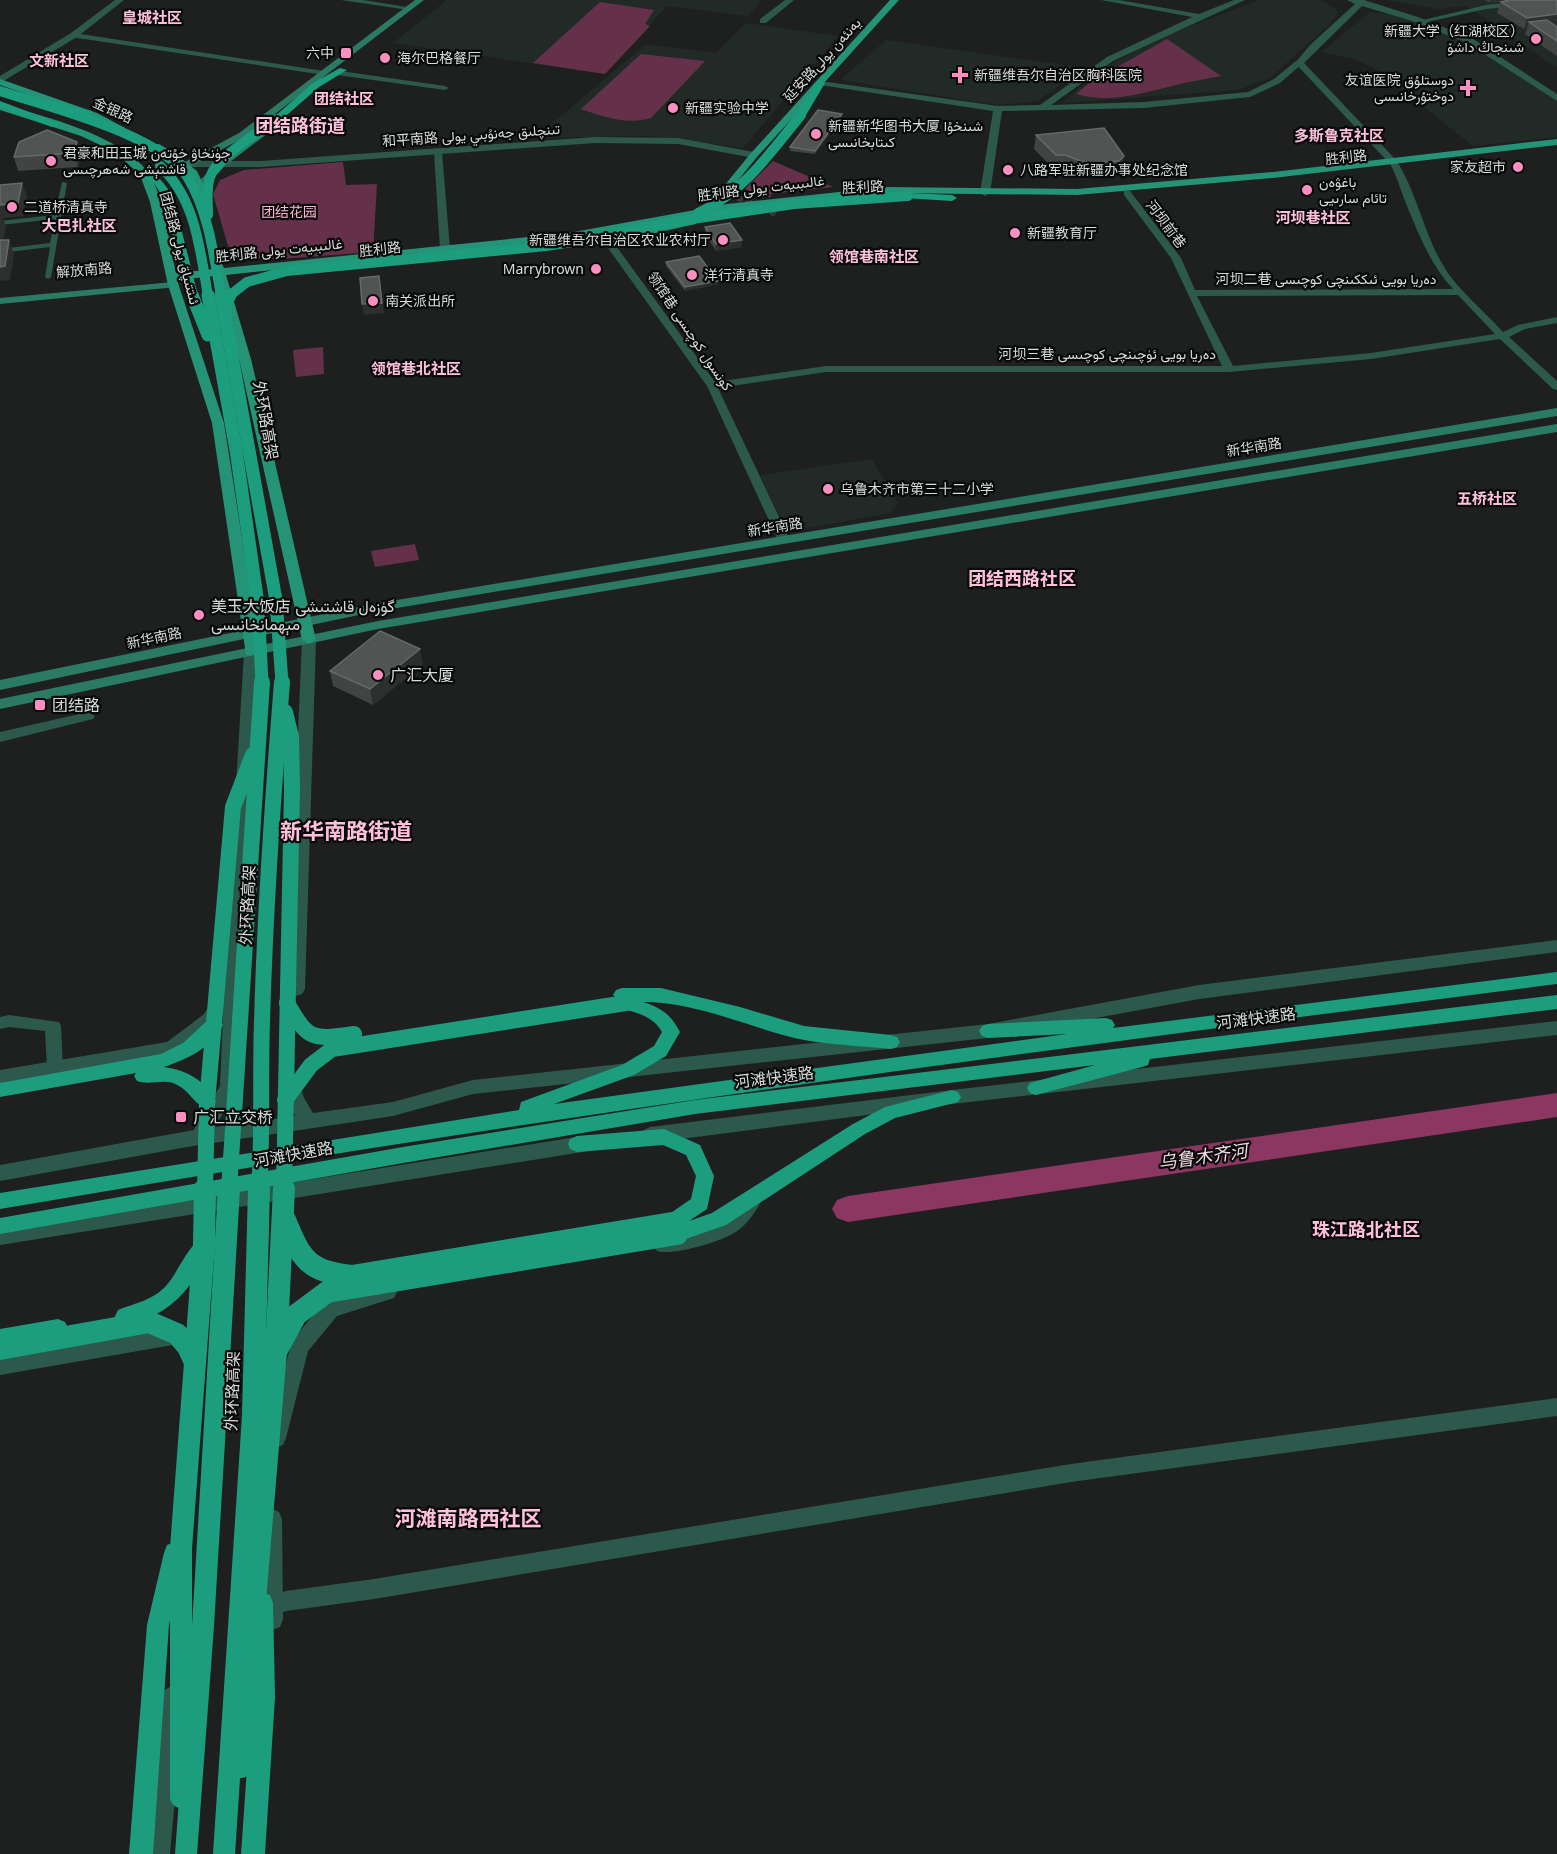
<svg xmlns="http://www.w3.org/2000/svg" width="1557" height="1854" font-family="'Noto Sans',Vazirmatn,'Noto Sans SC',sans-serif">
<rect width="100%" height="100%" fill="#1d201f"/>
<g fill="#212a26">
<path d="M447,0H762L748,16L667,6L605,74L393,43Z"/>
<path d="M1259,0H1322L1339,12L1330,24L1270,78L1238,90L1062,103L1101,69L1168,35Z"/>
<path d="M1386,0H1557V68L1467,6L1437,9Z"/>
<path d="M1370,12L1391,14L1433,27L1484,53L1557,100V137L1473,146L1377,70L1354,59L1321,52Z"/>
<path d="M746,23L838,36L743,148L650,136L535,138L646,44L716,53Z"/>
<path d="M886,40L1072,66L1080,70L1038,101L997,105L840,80Z"/>
<path d="M872,459L898,504L890,513L787,532L760,475Z"/>
</g>
<g fill="#65314a">
<path d="M600,2L654,10L645,24L650,26L605,74L533,63Z"/>
<path d="M1167,39L1221,76C1206,79 1191,81 1176,85C1142,93 1110,104 1076,94L1089,83Z"/>
<path d="M641,54L705,61L651,118C627,125 604,117 581,109Z"/>
<path d="M773,161L833,187L770,194L771,197H763L745,189Z"/>
<path d="M343,162L346,185L377,184L373,252L265,260L245,255L228,246L213,194L220,180L244,170Z"/>
<path d="M323,347L324,374L296,377L293,350Z"/>
<path d="M415,544L419,560L375,567L371,551Z"/>
</g>
<g fill="none" stroke-linecap="round" stroke-linejoin="round">
<path fill="#8c3762" fill-rule="evenodd" d="M1557,1093V1117L848,1222L837,1218L832,1209L837,1200L848,1196Z"/>
<path stroke="#393c3b" stroke-width="6" stroke-dasharray="6 3" stroke-linecap="butt" d="M702,190L751,201L777,215"/>
<path fill="#2c594b" fill-rule="evenodd" d="M62,182L67,183L51,277L48,279L45,277L50,247L0,253V249L50,243L55,219L0,225V221L55,215Z"/>
<g fill="#2c594b" fill-rule="evenodd">
<path d="M341,0H363L413,8L409,10Z"/>
<path d="M785,0H794L766,23H760V19Z"/>
<path d="M1101,0H1119L1199,14L1234,0H1245L1113,61L1051,105L1144,102L1248,92L1274,79L1296,61L1303,63L1280,83L1250,97L1144,108L1002,111L990,193L985,196L980,193L993,111L820,85L816,83L820,81L998,106L1040,105L1107,57L1192,17Z"/>
<path d="M1534,0H1557V2L1486,9L1427,22L1423,20L1486,5Z"/>
<path d="M74,33L324,71L328,73L324,75L71,37L70,35Z"/>
<path d="M340,71L445,86L449,88L445,90L337,75L336,73Z"/>
<path d="M438,149L442,152L450,249L445,252L440,249L434,152Z"/>
<path d="M1393,159L1396,160C1418,194 1424,236 1446,270C1458,289 1487,314 1503,332L1518,325L1557,317V323L1525,329L1509,337L1557,381V390L1553,389L1500,339L1371,359L1229,372H826L718,388L790,540L784,544L778,540L707,386L603,241L611,239L715,382L826,366H1222L1171,258L1124,195V191H1130L1181,258L1195,290L1453,289C1431,266 1419,235 1407,206C1401,191 1397,176 1389,162ZM1458,295L1495,334L1371,353L1233,366L1197,296Z"/>
<path d="M88,712L95,716L93,719L0,742V732Z"/>
<path d="M9,1015L59,1022L61,1026L63,1068L61,1073L55,1074L49,1073L47,1068L45,1031L9,1027L0,1029V1017Z"/>
<path d="M1557,1398V1416L1071,1482L374,1599L286,1611L272,1616L265,1613L262,1606L265,1599L286,1591L374,1579L1071,1464Z"/>
</g>
<g fill="#2c594b" fill-rule="evenodd">
<path d="M115,0H124L77,37L0,83V76L71,33Z"/>
<path d="M1347,0H1364L1418,17L1473,39L1557,94V101L1467,43L1412,21L1362,6L1304,63L1398,162L1390,164L1295,63L1310,45L1355,4Z"/>
<path d="M595,137L678,138L754,152L759,155L754,158L678,144L595,143L261,167H188L183,164L188,161H261Z"/>
<path d="M309,636L316,640L305,989L302,994L296,996L290,994L287,989L302,640Z"/>
<path d="M251,648L258,652L238,1087L215,1127L295,1116C289,1105 278,1088 285,1076L291,1074L297,1076L304,1098L313,1113L393,1102L473,1080L988,1024L1199,985L1557,940V952L1199,999L988,1038L473,1094L393,1116L187,1147L0,1181V1165L194,1130L196,1123L202,1118L220,1086L223,1014L215,1025L178,1053L172,1055L0,1084V1070L167,1042L203,1015L213,1001H223L244,652Z"/>
<path d="M1557,1021V1035L952,1104L650,1143L644,1140L641,1135L644,1130L650,1127L952,1090Z"/>
<path d="M589,1135L596,1138L598,1143L596,1148L589,1151L0,1245V1229Z"/>
<path d="M752,1193L759,1195L761,1201C757,1211 744,1228 734,1233C720,1242 672,1256 657,1251L654,1245L657,1239L723,1221L745,1195Z"/>
<path d="M387,1283L394,1286L397,1292L394,1298L337,1316L308,1351L286,1438L283,1445L276,1448L269,1445L266,1438L292,1341L323,1303L371,1286Z"/>
<path d="M183,1327L190,1330L193,1336L190,1342L0,1375V1357L138,1332Z"/>
<path d="M271,1508L279,1512L282,1519L283,1619L280,1627L272,1630L264,1627L261,1619L260,1519L263,1512Z"/>
<path d="M172,1686L180,1690L184,1698L170,1854H146L160,1698L164,1690Z"/>
</g>
<g fill="#2a7a64" fill-rule="evenodd">
<path d="M415,0H424L245,137L191,166L144,177L139,174L185,162L239,133Z"/>
<path d="M271,123L279,125L226,165L205,187H197V183L220,161Z"/>
<path d="M173,282L178,285L177,287L0,304V298Z"/>
<path d="M1557,408V416L373,612L0,690V680L373,604Z"/>
<path d="M1557,424V432L378,629L0,709V699L378,621Z"/>
</g>
<g fill="#249376" fill-rule="evenodd">
<path d="M890,0H899L757,157L718,205L885,187L1077,189L1273,172L1557,139V145L1273,178L1077,195L885,193L742,207L568,239L226,275L251,359L316,640L309,644L302,640L239,359L215,276L177,280L224,423L257,633L258,652L251,656L246,655L212,423L168,285L150,202L140,175L115,152L81,136L0,110V104C44,116 120,135 148,172C163,192 170,247 176,273L214,269L213,266L218,263L222,264L224,268L568,233L706,208L751,153Z"/>
<path d="M0,79L97,113L125,128L117,130L91,117L0,85Z"/>
<path d="M153,144H159L173,152L197,171L206,190L209,220L200,218C194,175 190,170 153,148Z"/>
<path d="M692,219L696,220V224L606,244L601,241L606,238Z"/>
</g>
<g fill="#1c9e7e" fill-rule="evenodd">
<path d="M340,68L347,70L319,87L280,121H274V117L313,83Z"/>
<path d="M820,80L825,83L806,115L798,117L796,115L815,83Z"/>
<path d="M0,101L58,123L60,125L52,127L0,107Z"/>
<path d="M55,101L91,111L93,113L88,116L52,106L50,104Z"/>
<path d="M141,172C157,171 165,184 173,197L172,199H164L154,183L141,176Z"/>
<path d="M908,193L952,195L957,198L952,201L904,198V194Z"/>
<path d="M1557,972V984C1037,1050 517,1120 0,1209V1193L519,1110L521,1102L622,1065L654,1046L662,1032C653,1016 637,1013 620,1008L619,1001L613,995L616,990L622,988H661L740,1007L804,1026L891,1035L897,1037L900,1042L897,1047L891,1049C862,1046 832,1045 804,1040C751,1029 699,1002 643,1002C662,1008 671,1015 680,1032L666,1056L634,1075L554,1104L1067,1034L988,1038L982,1036L979,1031L982,1026L988,1024L1106,1018L1112,1020L1115,1025L1113,1028Z"/>
<path d="M1557,995V1009L1150,1059L1148,1065L1142,1067L1036,1095L1030,1093L1027,1088L1030,1083L1095,1065L695,1114L403,1163L0,1234V1218L403,1147L695,1100Z"/>
<path d="M214,1018L220,1020L223,1025C211,1048 188,1059 164,1067C187,1070 206,1081 216,1102L213,1107C198,1112 192,1093 179,1086C166,1077 151,1086 137,1081L134,1076L136,1073L0,1097V1083L161,1054L183,1043L208,1020Z"/>
<path d="M952,1090L958,1092L961,1097L958,1102L895,1118L865,1134L726,1225L677,1242L670,1240L667,1234L669,1230L665,1229L662,1223L665,1217L691,1199L696,1176L686,1155L663,1145L577,1152L570,1149L568,1144L570,1139L577,1136L664,1129L700,1145L714,1176L707,1209L689,1221L712,1213L853,1124L885,1107Z"/>
<path d="M202,1239L209,1241L212,1247C197,1279 179,1306 146,1319C136,1323 127,1326 118,1322L115,1316L118,1310C135,1303 151,1301 165,1287C177,1275 188,1244 202,1239Z"/>
<path d="M58,1319L65,1322L68,1328L65,1334L0,1347V1329Z"/>
<path d="M175,1542L183,1545L186,1553L169,1625L153,1854H129L147,1625L164,1553L167,1545Z"/>
<path d="M262,1592L270,1595L273,1603L275,1697L265,1854H241L252,1697L251,1603L254,1595Z"/>
</g>
<g stroke="#1c9e7e" stroke-width="10">
<path d="M0,91C48,107 161,134 188,178C209,213 214,257 221,296"/>
<path d="M160,166C196,199 200,250 208,296"/>
<path d="M168,197L193,296"/>
<path d="M698,213C743,193 771,152 801,115"/>
<path d="M208,215C208,203 206,189 210,177C217,156 259,133 277,119"/>
<path d="M229,296L247,282L287,271L546,246L599,238L672,222L794,204L908,196"/>
</g>
<g stroke="#1c9e7e" stroke-width="13">
<path d="M192,295L208,335"/>
<path d="M208,295L236,450L258,604L262,683"/>
<path d="M221,295L276,600L282,683"/>
<path d="M225,313L226,303L230,295"/>
</g>
<g stroke="#1c9e7e" stroke-width="16">
<path d="M287,1003C308,1040 312,1040 354,1034"/>
<path d="M285,1100L311,1065L332,1049L626,1003"/>
<path d="M205,1190L207,1102L233,807L253,755"/>
<path d="M229,1190L262,682"/>
<path d="M259,1190C263,1134 260,1078 262,1022C265,908 273,795 282,682"/>
<path d="M284,1190L292,789L291,737L285,712"/>
</g>
<g stroke="#1c9e7e" stroke-width="22">
<path d="M285,1220C301,1259 308,1272 352,1276L672,1223"/>
<path d="M278,1348L296,1315L327,1292L677,1234"/>
<path d="M0,1349L149,1322L177,1334L188,1347L195,1362"/>
<path d="M241,1767L276,1351L284,1189"/>
<path d="M181,1797V1548L204,1244L205,1189"/>
<path d="M186,1854L203,1626L229,1189"/>
<path d="M224,1854L253,1416L259,1189"/>
</g>
</g>
<g fill="#414443">
<path d="M1485,0H1557L1555,25L1557,27V56L1525,34L1527,29H1524L1497,13L1501,2L1503,1L1489,2Z"/>
<path d="M842,114V117L815,154L790,151V147Z"/>
<path d="M1036,135L1124,156L1122,169L1117,174L1084,177L1063,169H1054L1034,149Z"/>
<path d="M77,142L81,155L78,167L18,171L14,157Z"/>
<path d="M705,227L742,240V247L716,251L705,234Z"/>
<path d="M666,262L718,281V284L685,291L666,266Z"/>
<path d="M423,664L373,705L333,686L330,671Z"/>
</g>
<g fill="#2c2f2e">
<path d="M1490,0H1504L1503,1L1489,2Z"/>
<path d="M1557,14V25L1537,27L1529,22L1527,29H1524L1527,18Z"/>
<path d="M842,114V117L815,154V151Z"/>
<path d="M77,142L81,155L78,167L74,153Z"/>
<path d="M1124,156L1122,169L1117,174L1119,161Z"/>
<path d="M22,183L27,196L23,216L3,218L6,227L1,247L0,248V205Z"/>
<path d="M9,240L14,254L10,280L0,281V267Z"/>
<path d="M742,240V247L716,251V244Z"/>
<path d="M379,276L384,313L364,315L362,304Z"/>
<path d="M718,281V284L685,291V287Z"/>
<path d="M420,649L423,664L373,705L370,689Z"/>
</g>
<g fill="#525454" stroke="#676969" stroke-width="1.5">
<path d="M1505,0H1557V14L1527,18L1501,2L1507,1Z"/>
<path d="M1547,20L1557,27V41L1529,22Z"/>
<path d="M818,110L842,114L815,151L790,147Z"/>
<path d="M1104,128L1124,156L1119,161L1086,163L1065,155H1056L1036,135Z"/>
<path d="M47,130L77,142L74,153L14,157L19,142Z"/>
<path d="M22,183L18,203L0,205V185Z"/>
<path d="M730,223L742,240L716,244L705,227Z"/>
<path d="M0,240H9L5,266L0,267Z"/>
<path d="M699,256L718,281L685,287L666,262Z"/>
<path d="M379,276L382,303L362,304L360,278Z"/>
<path d="M380,631L420,649L370,689L330,671Z"/>
</g>
<g fill="#fc8fc2" stroke="#080909" stroke-width="2">
<circle cx="1536" cy="39" r="6"/>
<rect x="340" y="47" width="12" height="12" rx="3"/>
<circle cx="385" cy="58" r="6"/>
<path d="M957 66h6v6h6v6h-6v6h-6v-6h-6v-6h6z"/>
<path d="M1465 79h6v6h6v6h-6v6h-6v-6h-6v-6h6z"/>
<circle cx="673" cy="108" r="6"/>
<circle cx="816" cy="134" r="6"/>
<circle cx="51" cy="161" r="6"/>
<circle cx="1518" cy="167" r="6"/>
<circle cx="1008" cy="170" r="6"/>
<circle cx="1307" cy="190" r="6"/>
<circle cx="12" cy="207" r="6"/>
<circle cx="1015" cy="233" r="6"/>
<circle cx="723" cy="240" r="6"/>
<circle cx="596" cy="269" r="6"/>
<circle cx="692" cy="275" r="6"/>
<circle cx="373" cy="301" r="6"/>
<circle cx="828" cy="489" r="6"/>
<circle cx="199" cy="615" r="6"/>
<circle cx="378" cy="675" r="6"/>
<rect x="34" y="699" width="12" height="12" rx="3"/>
<rect x="175" y="1111" width="12" height="12" rx="3"/>
</g>
<g text-anchor="middle" stroke-width="4.5" stroke-linejoin="round" paint-order="stroke">
<g font-size="14" fill="#d9dada" stroke="#080909" text-anchor="start">
<text x="1524" y="36" text-anchor="end">新疆大学（红湖校区）<tspan x="1524" dy="16">شىنجاڭ داشۆ</tspan></text>
<text x="334" y="58" text-anchor="end">六中</text>
<text x="397" y="63">海尔巴格餐厅</text>
<text x="974" y="80">新疆维吾尔自治区胸科医院</text>
<text x="1454" y="85" text-anchor="end">友谊医院 دوستلۇق<tspan x="1454" dy="16">دوختۇرخانىسى</tspan></text>
<text x="685" y="113">新疆实验中学</text>
<text x="828" y="131">新疆新华图书大厦 شىنخۇا<tspan x="828" dy="16">كىتابخانىسى</tspan></text>
<text x="63" y="158">君豪和田玉城 جۈنخاۋ خۇتەن<tspan x="63" dy="16">قاشتېشى شەھرچىسى</tspan></text>
<text x="1506" y="172" text-anchor="end">家友超市</text>
<text x="1020" y="175">八路军驻新疆办事处纪念馆</text>
<text x="1319" y="187">باغۋەن<tspan x="1319" dy="16">تائام سارىيى</tspan></text>
<text x="24" y="212">二道桥清真寺</text>
<text x="1027" y="238">新疆教育厅</text>
<text x="711" y="245" text-anchor="end">新疆维吾尔自治区农业农村厅</text>
<text x="584" y="274" text-anchor="end">Marrybrown</text>
<text x="704" y="280">洋行清真寺</text>
<text x="385" y="306">南关派出所</text>
<text x="840" y="494">乌鲁木齐市第三十二小学</text>
</g>
<g font-size="14" fill="#d9dada" stroke="#080909">
<text transform="translate(822 60) rotate(-48)" y="5">延安路يەنئەن يولى</text>
<text transform="translate(113 110) rotate(25)" y="5">金银路</text>
<text transform="translate(471 135) rotate(-4)" y="5">和平南路 تىنچلىق جەنۇبىي يولى</text>
<text transform="translate(1346 157) rotate(-6)" y="5">胜利路</text>
<text transform="translate(863 187) rotate(-3)" y="5">胜利路</text>
<text transform="translate(761 188) rotate(-7)" y="5">胜利路 غالىبىيەت يولى</text>
<text transform="translate(1166 224) rotate(53)" y="5">河坝前巷</text>
<text transform="translate(180 248) rotate(75)" y="5">团结路 ئىتتىپاق يولى</text>
<text transform="translate(380 249) rotate(-6)" y="5">胜利路</text>
<text transform="translate(279 250) rotate(-6)" y="5">胜利路 غالىبىيەت يولى</text>
<text transform="translate(84 270) rotate(-5)" y="5">解放南路</text>
<text x="1326" y="284">河坝二巷 دەريا بويى ئىككىنچى كوچىسى</text>
<text transform="translate(690 331) rotate(56)" y="5">领馆巷 كونسول كوچىسى</text>
<text x="1107" y="359">河坝三巷 دەريا بويى ئۈچىنچى كوچىسى</text>
<text transform="translate(1254 447) rotate(-9)" y="5">新华南路</text>
<text transform="translate(775 527) rotate(-9)" y="5">新华南路</text>
<text transform="translate(154 638) rotate(-12)" y="5">新华南路</text>
</g>
<g font-size="14" fill="#feb5d5" stroke="#080909">
<text x="289" y="217">团结花园</text>
</g>
<g font-size="15" font-weight="bold" fill="#ffc0db" stroke="#080909">
<text x="152" y="23">皇城社区</text>
<text x="59" y="66">文新社区</text>
<text x="344" y="104">团结社区</text>
<text x="1339" y="141">多斯鲁克社区</text>
<text x="1313" y="223">河坝巷社区</text>
<text x="79" y="231">大巴扎社区</text>
<text x="874" y="262">领馆巷南社区</text>
<text x="416" y="374">领馆巷北社区</text>
<text x="1487" y="504">五桥社区</text>
</g>
<g font-size="16" fill="#d9dada" stroke="#080909">
<text transform="translate(266 420) rotate(80)" y="6">外环路高架</text>
<text transform="translate(247 905) rotate(-87)" y="6">外环路高架</text>
<text transform="translate(1256 1018) rotate(-7)" y="6">河滩快速路</text>
<text transform="translate(774 1077) rotate(-7)" y="6">河滩快速路</text>
<text transform="translate(293 1154) rotate(-10)" y="6">河滩快速路</text>
<text transform="translate(232 1391) rotate(-88)" y="6">外环路高架</text>
</g>
<g font-size="16" fill="#d9dada" stroke="#080909" text-anchor="start">
<text x="211" y="612">美玉大饭店 گۈزەل قاشتىشى<tspan x="211" dy="18">مېھمانخانىسى</tspan></text>
<text x="390" y="681">广汇大厦</text>
<text x="52" y="711">团结路</text>
<text x="193" y="1123">广汇立交桥</text>
</g>
<g font-size="18" font-weight="bold" fill="#ffc0db" stroke="#080909">
<text x="300" y="132">团结路街道</text>
</g>
<g font-size="18" font-weight="bold" fill="#ffc0db" stroke="#080909">
<text x="1022" y="585">团结西路社区</text>
<text x="1366" y="1236">珠江路北社区</text>
</g>
<g font-size="18" font-style="italic" fill="#f1d8e2" stroke="#080909">
<text transform="translate(1203 1157) rotate(-8)" y="6">乌鲁木齐河</text>
</g>
<g font-size="21" font-weight="bold" fill="#ffc0db" stroke="#080909">
<text x="468" y="1526">河滩南路西社区</text>
</g>
<g font-size="22" font-weight="bold" fill="#ffc0db" stroke="#080909">
<text x="346" y="839">新华南路街道</text>
</g>
</g>
</svg>
